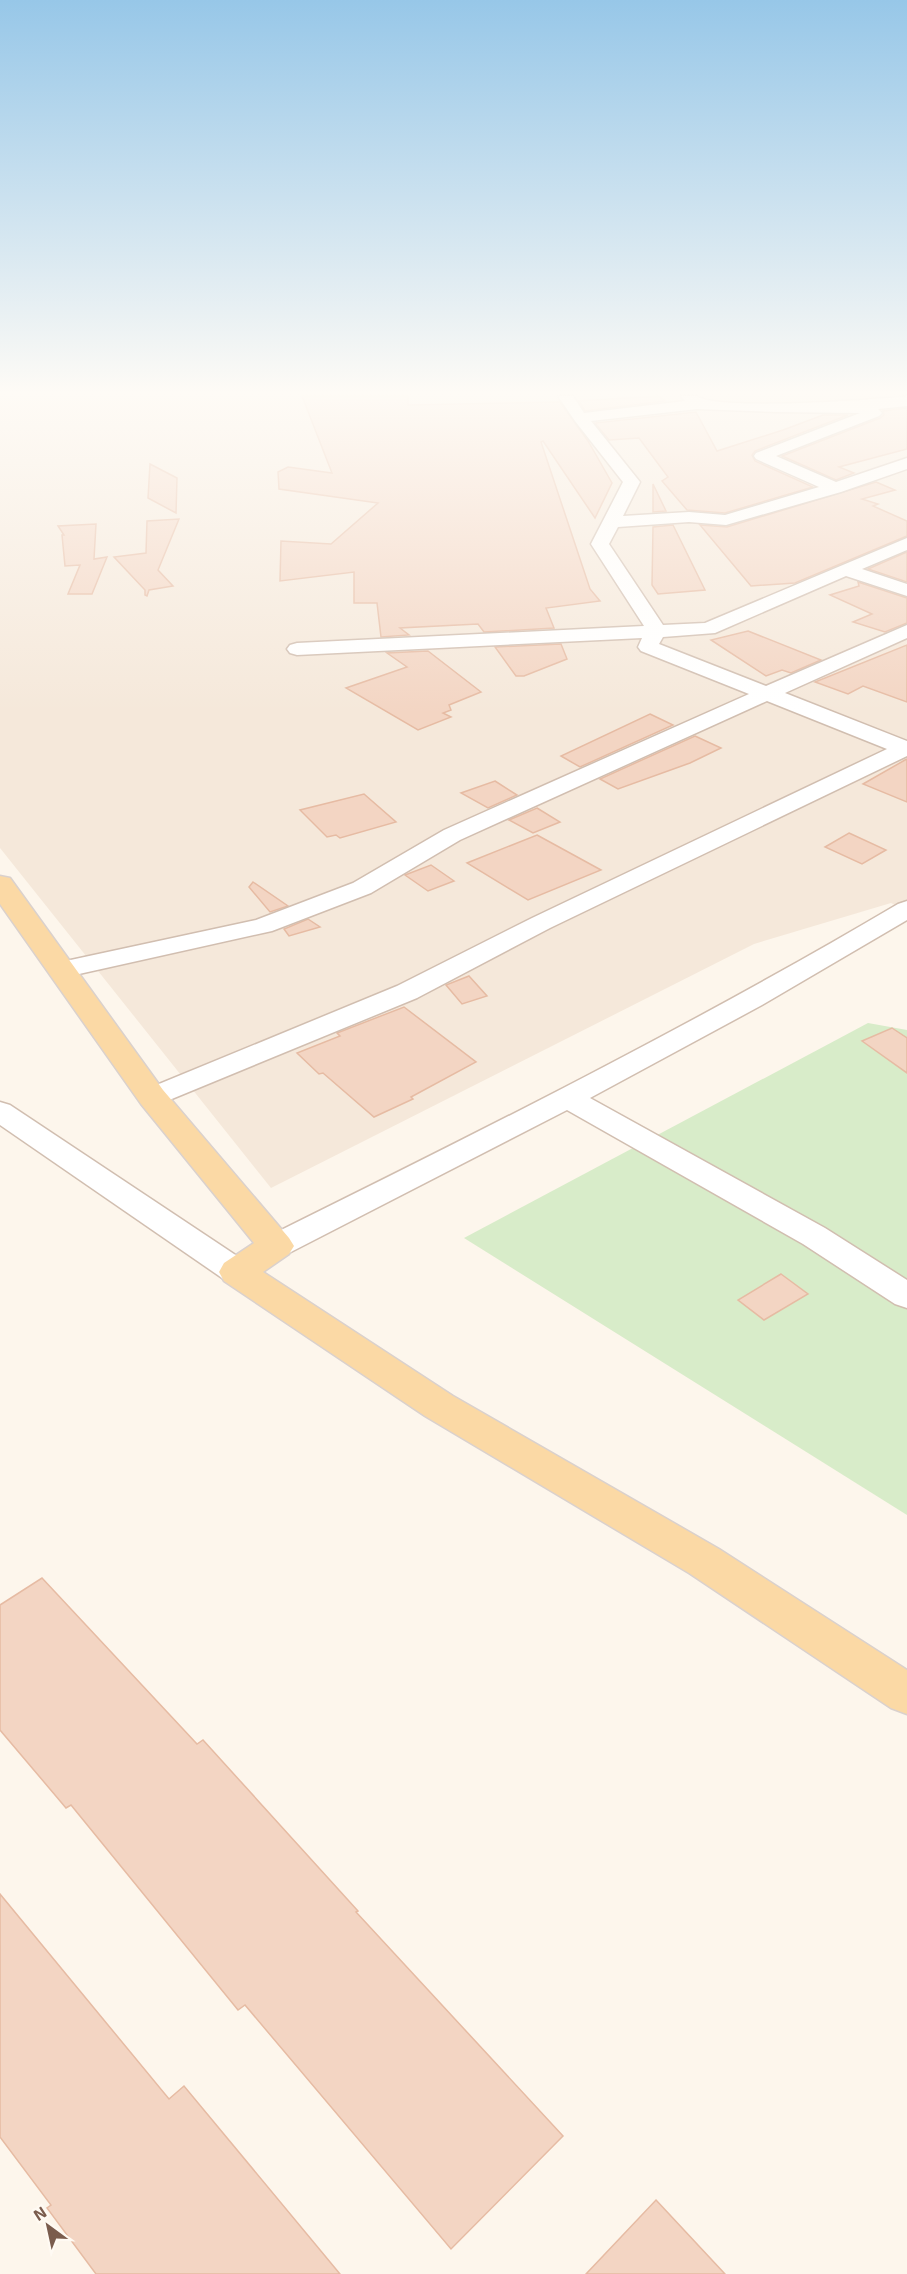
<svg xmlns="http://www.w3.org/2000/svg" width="907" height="2274" font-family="'Exo 2',sans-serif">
<rect width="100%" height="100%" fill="#fdf6ec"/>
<path fill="#f5e8da" d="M0,396H907V911L891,903L754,944L271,1188L0,848Z"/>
<path fill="#d8ecc9" d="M868,1023L907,1030V1515L464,1238Z"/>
<g fill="#f3d5c3" stroke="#e6bba3" stroke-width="1.5">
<path d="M302,396H408V405L560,402L588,441L612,483L595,518L543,441L541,442L590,589L600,601L546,608L554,628L484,632L478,624L400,628L409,635L381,637L377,603H354V572L280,581L281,541L331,544L378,503L279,489L278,472L288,467L332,473Z"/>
<path d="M659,396L665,401L585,411L579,401Z"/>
<path d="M907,408V449L839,467L854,473L836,480L782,456L880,418L884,415L883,411Z"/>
<path d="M696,412L717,451L783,430L823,415H848L755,451L752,455L755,461L813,487L725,513L687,510L662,481L668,477L639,438L609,440L595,423Z"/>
<path d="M150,464L177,478L176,513L148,498Z"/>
<path d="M876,482L895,490L862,499L878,504L873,506L907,521V536L795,583L751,586L700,525L727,527Z"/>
<path d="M653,484L666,511L653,512Z"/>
<path d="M179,519L158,570L173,586L149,590L147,596L145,595V590L114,557L146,553L147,521Z"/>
<path d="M96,524L94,559L107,557L92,594H68L80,565L65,566L62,535H64L58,526Z"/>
<path d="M673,525L705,590L658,594L652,585L653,527Z"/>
<path d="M907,552V582L868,569Z"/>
<path d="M858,582L907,598V623L885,632L853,622L872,614L830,595L859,586Z"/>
<path d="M748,631L821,660L791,673L782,670L766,676L711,640Z"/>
<path d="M561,644L567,659L524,676H516L495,647Z"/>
<path d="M907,645V702L863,686L848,694L815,682Z"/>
<path d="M428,651L481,692L449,705L451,710L443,713L451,717L418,730L346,688L407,667L387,653Z"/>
<path d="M650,714L673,725L580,767L561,756Z"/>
<path d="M695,736L721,748L690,763L618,789L600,779Z"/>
<path d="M907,759V802L863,784L905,760Z"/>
<path d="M495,781L517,795L488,808L461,793Z"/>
<path d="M364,794L396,822L340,838L336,835L327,837L300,810Z"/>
<path d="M537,808L560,822L533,833L509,820Z"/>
<path d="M849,833L886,850L862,864L825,847Z"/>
<path d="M537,835L601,870L528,900L467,863Z"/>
<path d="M431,865L454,881L428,891L405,875Z"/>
<path d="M253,882L288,906L270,912L249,887Z"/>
<path d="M308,919L320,927L289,936L284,929Z"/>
<path d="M469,976L487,996L462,1004L446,985Z"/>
<path d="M404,1007L476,1062L411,1097L413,1099L374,1117L323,1073L319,1074L297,1053L340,1036L337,1033Z"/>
<path d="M892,1028L907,1038V1073L862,1041Z"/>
<path d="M781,1274L808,1294L764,1320L738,1300Z"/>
<path d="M42,1578L197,1744L203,1740L358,1911L356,1912L563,2136L451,2249L245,2005L238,2010L71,1805L66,1808L0,1730V1605Z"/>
<path d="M0,1894L169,2099L184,2086L340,2274H96L47,2208L51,2205L0,2137Z"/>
<path d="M656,2200L725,2274H586Z"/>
</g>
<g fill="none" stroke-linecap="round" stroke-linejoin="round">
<g stroke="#d1beb0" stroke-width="3">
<g id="minor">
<path d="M558,396H573L584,413L685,401L681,396H697C715,411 876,400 907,396V406L878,409L882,413L879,416L776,456L836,482L907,458V469L841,492L726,525L689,522L618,527L609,544L663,625L705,623L907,538V550L862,569L907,584V596L846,576L715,633L663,637L659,644L766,686L907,625V638L785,693L907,741V756L550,928L417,998L162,1103L152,1106L142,1103L137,1097L142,1091L397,986L532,918L887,749L767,701L460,840L371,893L272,931L61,978L52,976L48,970L52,964L256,920L353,883L444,830L749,694L641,651L638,647L642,638L297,655L290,653L287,649L290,645L297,643L644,626L591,544L623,482L575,421ZM697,409L776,412L860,413L756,453L754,456L756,459L819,487L725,515L689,512L623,516L640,482L591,421Z"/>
<path d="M907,901V920L762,1005L590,1098L825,1228L907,1280V1308L895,1304L803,1244L567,1110L287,1254L276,1257L265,1254L260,1246L265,1238C479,1132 692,1026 898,904Z"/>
<path d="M0,1102L10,1105L249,1264L253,1272L249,1280L237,1283L225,1280L0,1125Z"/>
</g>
</g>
<g stroke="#dad1cd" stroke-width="3">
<path id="major" d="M0,876L10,878L163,1090L289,1238L294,1246L289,1254L263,1272L453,1396L719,1549L907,1670V1714L891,1708L689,1573L425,1416L224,1281L219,1272L224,1263L254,1243L141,1104L0,904Z"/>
</g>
<use href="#minor" fill="#fff" fill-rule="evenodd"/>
<use href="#major" fill="#fbd9a5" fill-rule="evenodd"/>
</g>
<linearGradient id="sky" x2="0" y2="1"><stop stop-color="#97c7e8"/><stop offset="0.55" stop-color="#fefbf6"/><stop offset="1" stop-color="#fefbf6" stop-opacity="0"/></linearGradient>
<rect width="907" height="714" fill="url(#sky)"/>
<g transform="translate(48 2226) rotate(327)" stroke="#fffaf3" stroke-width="4.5" paint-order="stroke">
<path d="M0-4.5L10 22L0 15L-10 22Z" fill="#7a5c4d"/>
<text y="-9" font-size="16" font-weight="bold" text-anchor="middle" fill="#7a5c4d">N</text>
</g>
</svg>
